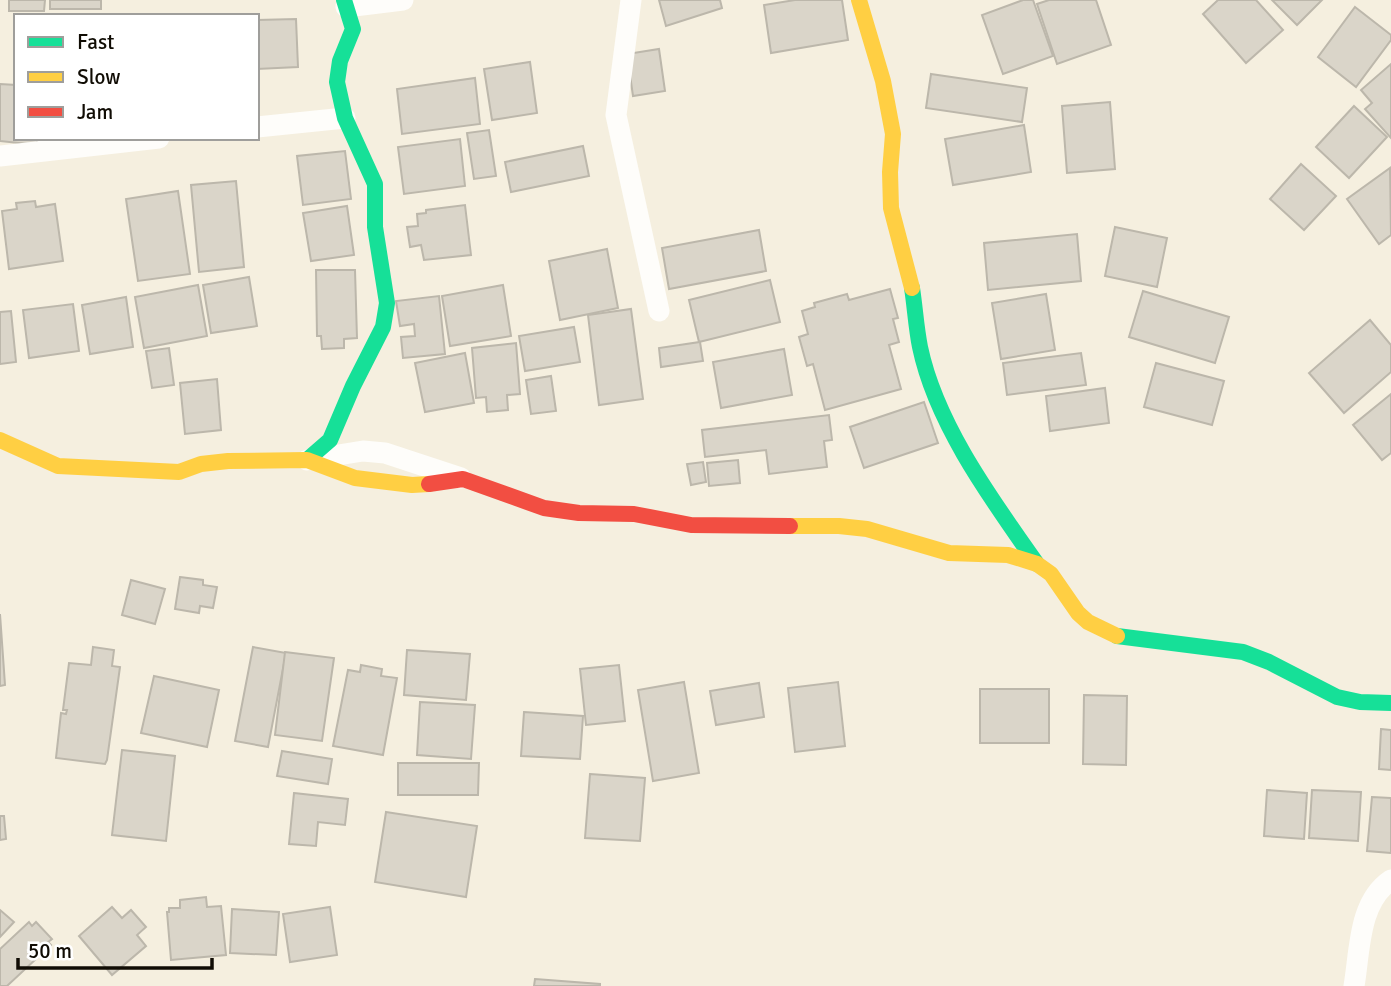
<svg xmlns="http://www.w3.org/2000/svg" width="1391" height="986" font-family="Signika,sans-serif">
<rect width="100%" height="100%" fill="#f5efdf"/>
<g fill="#dad5c9" stroke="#bcb7ab" stroke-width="2">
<path d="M9,0H45L44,11H9Z"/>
<rect x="50" y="0" width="51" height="9"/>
<path d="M659,0H720L722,8L666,26Z"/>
<path d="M795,0H842L848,40L771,53L764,5Z"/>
<path d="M1023,0H1033L1053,56L1003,74L982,15Z"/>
<path d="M1049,0H1096L1111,45L1057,64L1037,4Z"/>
<path d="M1218,0H1256L1283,30L1246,63L1203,14Z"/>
<path d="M1272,0H1322L1297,25Z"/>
<path d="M1355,7L1391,35V40L1356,87L1318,57Z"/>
<path d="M296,19L298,67L257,69V20Z"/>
<path d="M659,49L665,91L633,96L627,54Z"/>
<path d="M530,62L537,113L492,120L484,69Z"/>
<path d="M1391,64V138L1365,109L1372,103L1361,90Z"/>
<path d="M931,74L1027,88L1022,122L926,108Z"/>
<path d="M475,78L480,124L402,134L397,89Z"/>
<path d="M0,84L16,85V138H37V145L0,141Z"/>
<path d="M1110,102L1115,169L1067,173L1062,106Z"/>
<path d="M1354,106L1387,137L1349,178L1316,147Z"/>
<path d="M1024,125L1031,172L953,185L945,139Z"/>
<path d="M489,130L496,176L474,179L467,133Z"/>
<path d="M460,139L465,186L404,194L398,147Z"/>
<path d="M583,146L589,176L511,192L505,162Z"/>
<path d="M345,151L351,199L303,205L297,156Z"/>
<path d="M1301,164L1336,196L1304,230L1270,199Z"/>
<path d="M1390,168L1391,235L1379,244L1347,199Z"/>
<path d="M236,181L244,267L199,272L191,185Z"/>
<path d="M178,191L190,274L138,281L126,199Z"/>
<path d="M35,201L36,207L55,204L63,261L9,269L2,211L17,209L16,203Z"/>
<path d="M465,205L471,255L424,260L421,245L410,247L407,227L418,226L417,214L426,213V210Z"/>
<path d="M347,206L354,255L311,261L303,213Z"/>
<path d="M1115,227L1167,238L1157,287L1105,276Z"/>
<path d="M759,230L766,271L669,289L662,248Z"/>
<path d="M1077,234L1081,281L988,290L984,243Z"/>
<path d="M607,249L618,308L560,320L549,261Z"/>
<path d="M316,270H355L357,338L344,339V348L322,349L321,336H317Z"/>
<path d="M249,277L257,326L211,333L203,285Z"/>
<path d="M770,280L780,322L699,342L689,300Z"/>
<path d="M198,285L207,336L144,348L135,297Z"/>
<path d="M503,285L511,336L450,346L442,296Z"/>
<path d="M890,289L898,318L893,319L899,342L889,345L901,389L825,410L813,364L807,366L799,337L808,334L802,311L815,307L814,303L847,294L849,300Z"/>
<path d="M1143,291L1229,317L1215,363L1129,337Z"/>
<path d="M1046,294L1055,350L1001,359L992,303Z"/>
<path d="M439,296L445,354L403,358L401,337L415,336L414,324L400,326L396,301Z"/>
<path d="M126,297L133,347L90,354L82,305Z"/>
<path d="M73,304L79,351L29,358L23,310Z"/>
<path d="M631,309L643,399L599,405L588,315Z"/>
<path d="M11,311L16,362L0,364V312Z"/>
<path d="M1370,320L1391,345V372L1344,413L1309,373Z"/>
<path d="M574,327L580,362L525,371L519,336Z"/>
<path d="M700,342L703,361L661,367L659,348Z"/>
<path d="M516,343L520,394L507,395L508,410L487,412L486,397L476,398L472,348Z"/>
<path d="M169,348L174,385L152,388L146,351Z"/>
<path d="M784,349L792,395L721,408L713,362Z"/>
<path d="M465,353L474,403L425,412L415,363Z"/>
<path d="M1081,353L1086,385L1007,395L1003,363Z"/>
<path d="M1156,363L1224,381L1212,425L1144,407Z"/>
<path d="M551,376L556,411L531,414L526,380Z"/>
<path d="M217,379L221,430L185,434L180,383Z"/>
<path d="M1105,388L1109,423L1050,431L1046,396Z"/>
<path d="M1391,394V453L1382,460L1353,425Z"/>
<path d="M924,402L938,443L864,468L850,427Z"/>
<path d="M829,415L832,440L824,441L827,467L769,474L766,450L705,457L702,430Z"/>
<path d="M738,460L740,483L709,486L707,463Z"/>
<path d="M703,462L706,482L691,485L687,464Z"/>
<path d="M180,577L203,580V585L217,587L213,608L200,606L199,613L175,609Z"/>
<path d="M131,580L165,589L155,624L122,615Z"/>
<path d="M0,614L5,685L0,686Z"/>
<path d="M93,647L114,650L112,666L120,667L107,760L105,764L56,758L61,713L66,714L67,710H63L69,663L91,665Z"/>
<path d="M253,647L286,653L268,747L235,741Z"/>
<path d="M407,650L470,654L466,700L404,695Z"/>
<path d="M285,652L334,658L322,741L275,735Z"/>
<path d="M361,665L382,669L381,676L397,678L383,755L333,746L348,670L360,672Z"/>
<path d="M619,665L625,721L586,725L580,669Z"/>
<path d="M154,676L219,690L207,747L141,733Z"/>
<path d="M684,682L699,773L653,781L638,690Z"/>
<path d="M838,682L845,746L795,752L788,688Z"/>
<path d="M759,683L764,717L716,725L710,691Z"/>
<rect x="980" y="689" width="69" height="54"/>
<path d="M1084,695L1127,696L1126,765L1083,764Z"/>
<path d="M420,702L475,705L471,759L417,755Z"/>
<path d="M524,712L583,716L580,759L521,756Z"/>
<path d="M1381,729L1391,730V770L1379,769Z"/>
<path d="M122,750L175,756L166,841L112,835Z"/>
<path d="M282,751L332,759L328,784L277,776Z"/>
<path d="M398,763H479L478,795H398Z"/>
<path d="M590,774L645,778L640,841L585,838Z"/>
<path d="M1267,790L1307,793L1304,839L1264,836Z"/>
<path d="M1312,790L1361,792L1358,841L1309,838Z"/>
<path d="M294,793L348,799L345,825L318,822L316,846L289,844Z"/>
<path d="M1372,797L1391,798V853L1367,851Z"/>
<path d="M386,812L477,826L466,897L375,882Z"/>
<path d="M0,816H4L6,839L0,840Z"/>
<path d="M206,897L207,907L221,906L226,955L171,960L167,912H169V908H180V900Z"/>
<path d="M112,907L122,918L131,910L146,927L137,935L146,946L112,975L79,936Z"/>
<path d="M330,907L337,955L290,962L283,914Z"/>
<path d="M232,909L279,912L276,955L230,953Z"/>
<path d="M0,910L14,922L0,937Z"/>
<path d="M29,922L32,926L36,922L52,939L48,942L51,945L7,986H0V949Z"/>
<path d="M535,979L600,984V986H534Z"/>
</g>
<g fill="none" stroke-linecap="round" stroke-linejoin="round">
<g stroke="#fefdfa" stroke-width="21">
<path d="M631,0L616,115L659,311"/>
<path d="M346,7L403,0"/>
<path d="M257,127L345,118"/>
<path d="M0,156L159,138"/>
<path d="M307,460L363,451L385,453L461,478"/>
<path d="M1354,986C1360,952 1358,902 1391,880"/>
</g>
<g stroke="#16e098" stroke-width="16">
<path d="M912,288C915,307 916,327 920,347C936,424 992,500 1037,564"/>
<path d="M307,460L330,440L353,386L383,327L387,303L375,227V184L345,118L337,82L340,61L353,29L344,0"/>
<path d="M1117,636L1243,652L1269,662L1337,697L1360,702L1391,703"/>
</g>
<g stroke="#ffcf43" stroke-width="16">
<path d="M859,0L883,81L893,134L890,172L891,208L912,288"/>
<path d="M0,440L58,466L179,472L201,464L228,461L307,460L355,478L412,485L429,484"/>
<path d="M790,526H839L867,529L949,553L1008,555L1037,564L1051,574L1078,613L1088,622L1117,636"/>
</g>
<path stroke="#f24e42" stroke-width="16" d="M429,484L463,479L544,508L579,513L634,514L691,525L790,526"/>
</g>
<rect x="14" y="14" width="245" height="126" fill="#ffffff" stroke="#9f9e9b" stroke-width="2"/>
<rect x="28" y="37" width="35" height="10" fill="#16e098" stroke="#9f9e9b" stroke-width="2"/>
<text x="77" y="49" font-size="21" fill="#100c04">Fast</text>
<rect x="28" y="72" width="35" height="10" fill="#ffcf43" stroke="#9f9e9b" stroke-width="2"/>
<text x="77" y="84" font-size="21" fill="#100c04">Slow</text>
<rect x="28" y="107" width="35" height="10" fill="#f24e42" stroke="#9f9e9b" stroke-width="2"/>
<text x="77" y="119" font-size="21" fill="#100c04">Jam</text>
<path d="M18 958v10h194v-10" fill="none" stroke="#100c04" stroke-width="3.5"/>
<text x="28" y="958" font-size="21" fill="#100c04" stroke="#ffffff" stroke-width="5" paint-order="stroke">50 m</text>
</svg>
